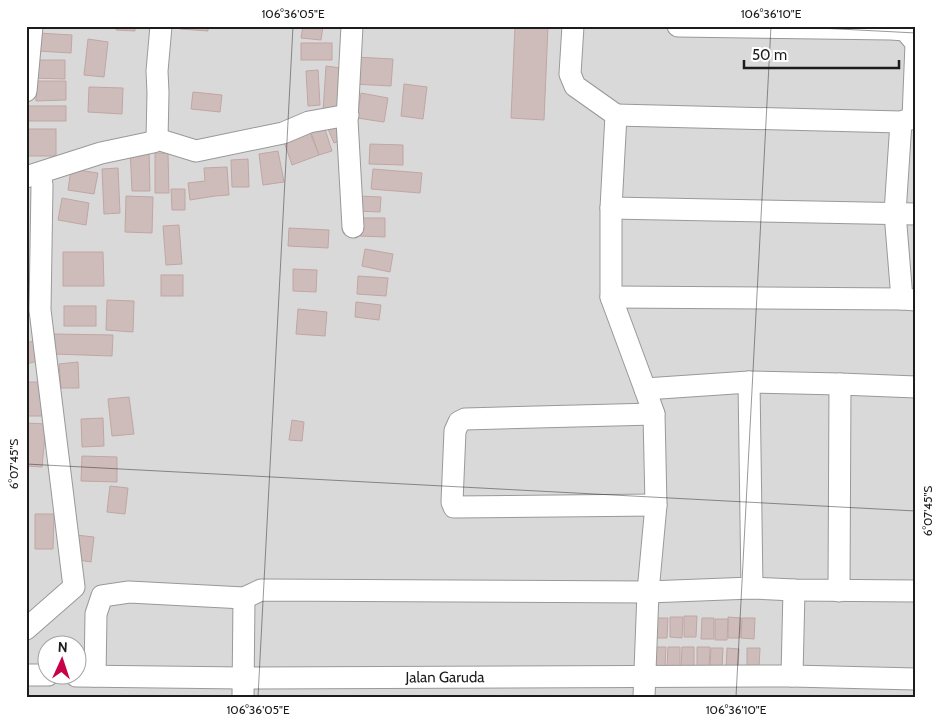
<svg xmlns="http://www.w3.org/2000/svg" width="942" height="723" font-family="Cabin,sans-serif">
<rect width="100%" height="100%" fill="#eee5e1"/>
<path fill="#dad9d9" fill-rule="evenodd" d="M26,26H916V697H26ZM48,646H78V676H48Z"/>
<g fill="#cebcbb" stroke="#c0a6a4">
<path d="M117,26H135V31L116,30Z"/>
<path d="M180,26H208V31L180,29Z"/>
<path d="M303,26H323L321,40L301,38Z"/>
<path d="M515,26H548L544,120L511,118Z"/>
<path d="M38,33L72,35L71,53L37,51Z"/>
<path d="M88,39L108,42L104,77L84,75Z"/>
<rect x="301" y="43" width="31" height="17"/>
<path d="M355,57L393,59L391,86L353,84Z"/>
<path d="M33,60H65V79L32,78Z"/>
<path d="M326,66L341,68L337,113L323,112Z"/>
<path d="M318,70L320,105L308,106L306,71Z"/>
<path d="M36,81H66V100L36,101Z"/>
<path d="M404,84L427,87L423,119L401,116Z"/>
<path d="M89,87L123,88L122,114L88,112Z"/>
<path d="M193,92L222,95L220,112L191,109Z"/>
<path d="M361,93L388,98L384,122L357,118Z"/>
<rect x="28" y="106" width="38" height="15"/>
<path d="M338,118L346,139L334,143L325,122Z"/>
<path d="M323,123L332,151L319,155L309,127Z"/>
<rect x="26" y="129" width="30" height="27"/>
<path d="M309,130L319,155L292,165L283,139Z"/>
<path d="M370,144L403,145V165L369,164Z"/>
<path d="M130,149H149L150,191H132Z"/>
<path d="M278,151L284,182L263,185L259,154Z"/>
<path d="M155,153H168L169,193H155Z"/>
<path d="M248,159L249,187H232L231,160Z"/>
<path d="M227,167L229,195L215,196L190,200L188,183L205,181L204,168Z"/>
<path d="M118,168L120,213L104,214L102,169Z"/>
<path d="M71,169L98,173L94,194L68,190Z"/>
<path d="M373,169L422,173L420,193L371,189Z"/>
<path d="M171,189H185V210H172Z"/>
<path d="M126,196L153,197L152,233L125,232Z"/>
<path d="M358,196L381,197L380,212L357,211Z"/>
<path d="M62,198L89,203L86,225L58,220Z"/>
<path d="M360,218H385V237L360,236Z"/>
<path d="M179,225L182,264L166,265L163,226Z"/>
<path d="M289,228L329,230L328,248L288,246Z"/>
<path d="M365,249L393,254L390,272L362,266Z"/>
<path d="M63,252H103L104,286H63Z"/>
<path d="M293,269L317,270L316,292L293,291Z"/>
<rect x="161" y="275" width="22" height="21"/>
<path d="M358,276L388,278L386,296L357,294Z"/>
<path d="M107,300L134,301L133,332L106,330Z"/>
<path d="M356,302L381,305L379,320L355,317Z"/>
<rect x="64" y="306" width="32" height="20"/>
<path d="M298,309L327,312L325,336L296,334Z"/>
<path d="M54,334L113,335L112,356L54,354Z"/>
<path d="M37,340L42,360L26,364V343Z"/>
<path d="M78,362L79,388H61L59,364Z"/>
<path d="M26,382H43L42,416H26Z"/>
<path d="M129,397L134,434L112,436L108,399Z"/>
<path d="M103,418L104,446L82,447L81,419Z"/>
<path d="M292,420L304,422L302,441L289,440Z"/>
<path d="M26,423L46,424L42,467L26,466Z"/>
<path d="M82,456L117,457V482L81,481Z"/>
<path d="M110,486L128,488L125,514L107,512Z"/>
<path d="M35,514H54L53,549H35Z"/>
<path d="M76,535L94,537L91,562L73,559Z"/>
<path d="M684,616H697L696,637H684Z"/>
<path d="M670,617H683L682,638L670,637Z"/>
<path d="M728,617L741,618L740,638H728Z"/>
<path d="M655,618H668L667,638H655Z"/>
<path d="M702,618H714V639H701Z"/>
<path d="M742,618H755L754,639L741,638Z"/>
<path d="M715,619H728L727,640H715Z"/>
<path d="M654,647H666L665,668L653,667Z"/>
<path d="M668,647H680V668L667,667Z"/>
<path d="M682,647H694V668L681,667Z"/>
<path d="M697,647H710L709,668H697Z"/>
<path d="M711,648H723L722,669L710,668Z"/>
<path d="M727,648L739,649L738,670L726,669Z"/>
<path d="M747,648H760L759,669L747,668Z"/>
</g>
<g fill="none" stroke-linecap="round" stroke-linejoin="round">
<g stroke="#999" stroke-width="23">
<g id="street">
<path d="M352,26L347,120L353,227"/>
<path d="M573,26L570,74L575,86L616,115L611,208V297L645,389L654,414L656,505L648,592L644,697"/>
<path d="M678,26L891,29L905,30L916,43"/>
<path d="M26,91L32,26"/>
<path d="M616,115L901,122L913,118L916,119"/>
<path d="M913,118L916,44"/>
<path d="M901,122L895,213L902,299"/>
<path d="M157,139L158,93L157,71L161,26"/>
<path d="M26,177L101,153L153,142L157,139L196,151L283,133L309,122L348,115"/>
<path d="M611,208L916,214"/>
<path d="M611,297L902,299L916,300"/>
<path d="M749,382L752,588"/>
<path d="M645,389L749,382L840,384L916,387"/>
<path d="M654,414L465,419L459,422L455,431L452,502L454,507L656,505"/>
<path d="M839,591L840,384"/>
<path d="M26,629L74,587L40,310L42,185L40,173"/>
<path d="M26,675H48"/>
<path id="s1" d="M76,676L243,678L792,676L916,679"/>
<path d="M95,676L96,614L102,596L129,592L244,598L261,590L648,592L752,588L794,590L916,591"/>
<path d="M792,676L794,590"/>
<path d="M243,697L244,598"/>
</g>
</g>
<use href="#street" stroke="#fff" stroke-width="21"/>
</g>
<path fill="none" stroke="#1c1c1c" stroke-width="1" stroke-opacity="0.45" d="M781,26L916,33M26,464L916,511M258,697L293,26M736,697L771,26"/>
<g text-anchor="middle" stroke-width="4" stroke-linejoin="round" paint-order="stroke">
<g font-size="15" fill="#1c1c1c" stroke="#fff">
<text dy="5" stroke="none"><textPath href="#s1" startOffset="369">Jalan Garuda</textPath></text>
</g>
</g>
<rect width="942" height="723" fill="none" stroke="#ffffff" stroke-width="55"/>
<g transform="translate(62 660) rotate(3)"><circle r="24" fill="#ffffff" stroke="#a4a4a4"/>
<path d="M0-4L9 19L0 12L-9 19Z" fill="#c80049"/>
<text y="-8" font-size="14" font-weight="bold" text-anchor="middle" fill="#1c1c1c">N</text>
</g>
<path d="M744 60v8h155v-8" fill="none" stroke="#1c1c1c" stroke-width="2.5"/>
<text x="752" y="60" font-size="15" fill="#1c1c1c" stroke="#ffffff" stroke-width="4" paint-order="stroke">50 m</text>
<rect x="28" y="28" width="886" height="668" fill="none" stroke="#1c1c1c" stroke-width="2"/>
<g font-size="12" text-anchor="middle" fill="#1c1c1c">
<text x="293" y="18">106°36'05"E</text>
<text x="771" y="18">106°36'10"E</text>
<text transform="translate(14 464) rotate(-90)" y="4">6°07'45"S</text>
<text transform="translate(928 511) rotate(-90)" y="4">6°07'45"S</text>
<text x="258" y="714">106°36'05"E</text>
<text x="736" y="714">106°36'10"E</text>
</g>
</svg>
